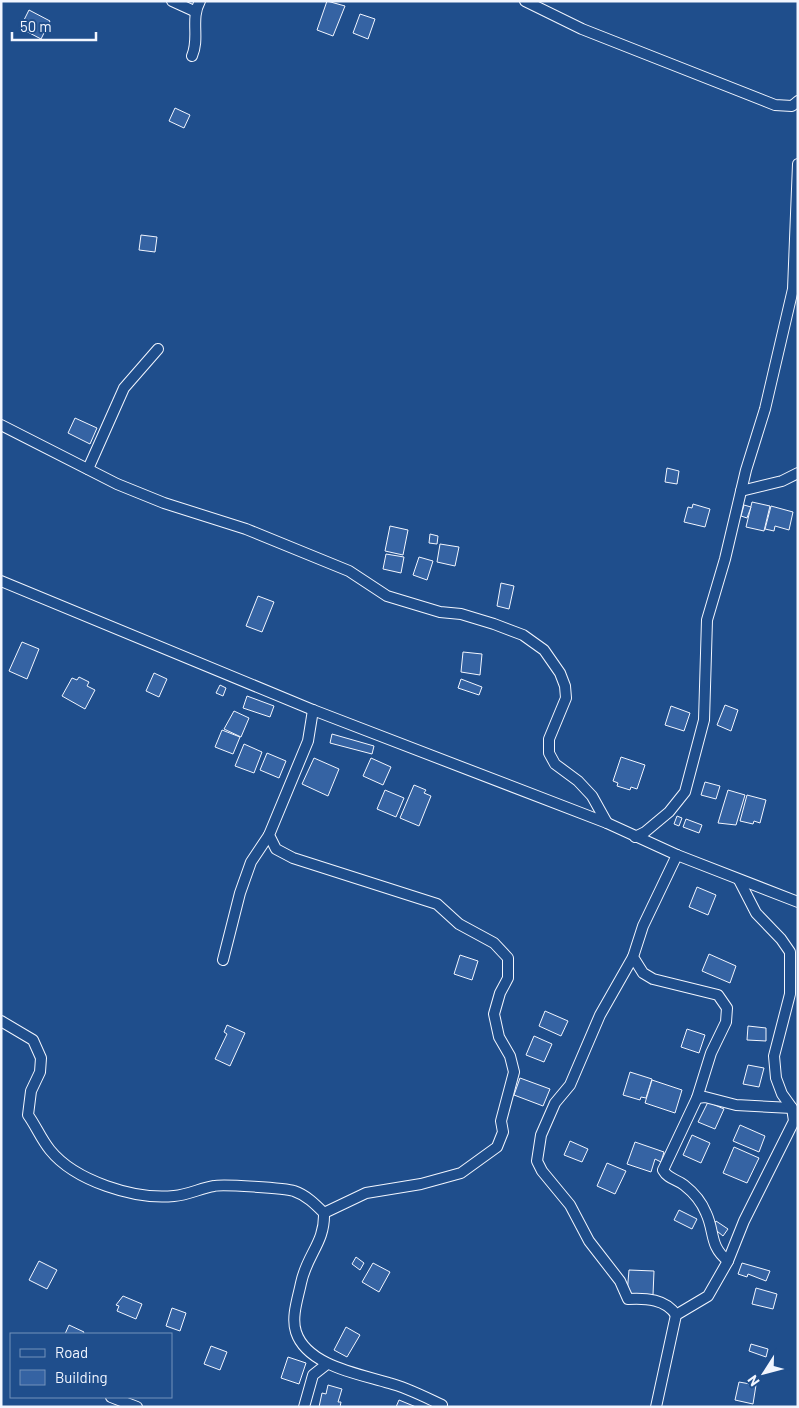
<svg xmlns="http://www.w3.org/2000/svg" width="799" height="1408" font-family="Barlow,sans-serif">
<rect width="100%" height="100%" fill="#1f4e8c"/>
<g fill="#3563a3" stroke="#f2f6ff">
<path d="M327,1L345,6L333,36L317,30Z"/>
<path d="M29,10L50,21L41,39L20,28Z"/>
<path d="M360,14L375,19L368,39L353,33Z"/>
<path d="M175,108L190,115L184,128L169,121Z"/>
<path d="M141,235L157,237L155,252L139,250Z"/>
<path d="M75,418L97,428L90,444L68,433Z"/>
<path d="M667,468L679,471L677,484L665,482Z"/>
<path d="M752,502L770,506L764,531L746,527Z"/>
<path d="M693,504L710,509L705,527L684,522L688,507L692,508Z"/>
<path d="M744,505L751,507L747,518L741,516Z"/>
<path d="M771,506L793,512L789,530L775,526L774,531L765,529Z"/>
<path d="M390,526L408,530L403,555L385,551Z"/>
<path d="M430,534L438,536L437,544L429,543Z"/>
<path d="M440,544L459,547L455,566L437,562Z"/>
<path d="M386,554L404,557L401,573L383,569Z"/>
<path d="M419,557L433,561L427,580L413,575Z"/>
<path d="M501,583L514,586L509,609L497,606Z"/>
<path d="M258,596L274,602L262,632L246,626Z"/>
<path d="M22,642L39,649L27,679L9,671Z"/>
<path d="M463,652L482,654L480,675L461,672Z"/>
<path d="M154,673L167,679L159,697L146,691Z"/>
<path d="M79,677L89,682L87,686L95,690L85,709L62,696L72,678L77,680Z"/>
<path d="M461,679L482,687L479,695L458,688Z"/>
<path d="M220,685L226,688L223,696L216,693Z"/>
<path d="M247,696L274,706L270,717L243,708Z"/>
<path d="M725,705L738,710L731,731L717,725Z"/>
<path d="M671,706L690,713L684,731L665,725Z"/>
<path d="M234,711L249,718L241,737L224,729Z"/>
<path d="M222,730L240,737L233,754L215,747Z"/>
<path d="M332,734L374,746L372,754L330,743Z"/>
<path d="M244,744L262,752L254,773L235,766Z"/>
<path d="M267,753L286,761L279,778L260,770Z"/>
<path d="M621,757L645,765L637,789L631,787L630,790L617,786L618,783L613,781Z"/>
<path d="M314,758L339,769L328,796L302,784Z"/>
<path d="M371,758L391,767L383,785L363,776Z"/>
<path d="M705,782L720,786L716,799L701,795Z"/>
<path d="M414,785L426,790L424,793L431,796L419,826L400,818Z"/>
<path d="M385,790L404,798L396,817L377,809Z"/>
<path d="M728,790L745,795L736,825L718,823Z"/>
<path d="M747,795L766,800L760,823L754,821L753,824L740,821Z"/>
<path d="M677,816L682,818L679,826L674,824Z"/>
<path d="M686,819L702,825L699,833L683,827Z"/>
<path d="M697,887L716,895L708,915L689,907Z"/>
<path d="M709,954L736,966L730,983L702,971Z"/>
<path d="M460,955L478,961L472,980L454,974Z"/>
<path d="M545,1011L568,1021L561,1036L539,1026Z"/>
<path d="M227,1025L245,1033L230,1066L215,1059L227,1034L224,1032Z"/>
<path d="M748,1026L766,1028V1041L747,1040Z"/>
<path d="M687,1029L705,1035L699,1053L681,1047Z"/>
<path d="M534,1036L552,1044L544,1062L526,1055Z"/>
<path d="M748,1065L764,1068L759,1087L743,1084Z"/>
<path d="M630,1072L652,1079L646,1098L641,1097L640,1100L623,1095Z"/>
<path d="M520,1078L550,1089L543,1106L514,1095Z"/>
<path d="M652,1080L682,1090L675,1113L645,1103Z"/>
<path d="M708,1102L724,1109L715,1129L698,1122Z"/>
<path d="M740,1125L765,1136L759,1152L733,1141Z"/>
<path d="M692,1135L710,1143L701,1163L683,1155Z"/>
<path d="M570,1141L588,1149L582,1162L564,1155Z"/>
<path d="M635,1142L664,1152L661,1162L655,1159L651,1172L627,1164Z"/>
<path d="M734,1147L759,1158L747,1183L723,1173Z"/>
<path d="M607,1163L626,1171L615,1194L597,1186Z"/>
<path d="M679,1210L697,1219L692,1229L674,1220Z"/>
<path d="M716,1221L728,1229L723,1236L712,1227Z"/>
<path d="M356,1257L364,1263L360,1270L352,1264Z"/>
<path d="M39,1261L57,1270L47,1289L29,1280Z"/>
<path d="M373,1263L390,1272L379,1292L362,1282Z"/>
<path d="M742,1263L770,1271L766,1281L748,1274L747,1277L738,1274Z"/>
<path d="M629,1270L654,1271L653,1295L627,1294Z"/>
<path d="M756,1288L777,1294L773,1309L752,1304Z"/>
<path d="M123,1296L142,1304L136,1319L117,1311L119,1306L116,1305Z"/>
<path d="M172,1308L186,1313L180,1331L166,1326Z"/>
<path d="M69,1325L84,1332L83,1334H65Z"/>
<path d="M346,1327L360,1335L347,1357L334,1350Z"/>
<path d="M751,1344L768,1349L766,1357L749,1351Z"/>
<path d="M211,1346L227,1352L220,1370L204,1364Z"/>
<path d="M288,1357L306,1363L299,1384L281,1378Z"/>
<path d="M739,1382L756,1385L753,1404L735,1400Z"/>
<path d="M328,1385L342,1389L338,1402H341L340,1407H319L322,1393L326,1394Z"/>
<path d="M399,1400L416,1407H396Z"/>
</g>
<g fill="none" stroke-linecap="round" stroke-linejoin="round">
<g stroke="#f2f6ff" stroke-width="12">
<g id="minor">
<path d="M172,1L194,11"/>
<path d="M525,1L582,29L775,105L792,106L798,101"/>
<path d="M192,56C200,38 190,19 200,1"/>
<path d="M1,425L117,484L164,503L246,529L349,571L387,596L440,612L461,614L494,624L523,635L544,650L560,673L565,686L566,698L549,739V753L555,764L578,781L592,796L607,823"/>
<path d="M88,469L124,388L158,349"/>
<path d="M741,491L782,481L798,473"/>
<path d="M1,581L313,710L607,823L677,855L798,902"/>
<path d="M313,710L308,741L269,835L276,849L293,858L437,904L459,924L494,943L508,958V978L500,993L494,1014L499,1037L510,1056L514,1072L501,1121L503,1132L497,1147L461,1173L421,1184L366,1193L324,1213"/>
<path d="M635,837L645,832L669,812L685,792L704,720L707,620L725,559L746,470L765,409L793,289L798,164"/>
<path d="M677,855L643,926L633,957L643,973L653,979L718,995L727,1008L726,1022L711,1053L697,1098L663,1170C668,1179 676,1179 684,1185C693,1192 702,1203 706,1213C715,1232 709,1246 728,1261"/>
<path d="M633,957L600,1015L570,1085L555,1103L541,1135L537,1161L542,1171L570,1205L589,1241L620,1281L628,1299C646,1298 666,1299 676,1315"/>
<path d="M223,960L240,893L251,862L269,835"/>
<path d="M1,1021L33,1040L41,1058L40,1072L31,1091L28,1115C36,1126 41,1139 50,1150C75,1181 135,1200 174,1196C188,1195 201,1188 214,1186C222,1184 286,1188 294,1191C306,1195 315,1204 324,1213C325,1243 307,1254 301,1283C298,1298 291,1317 296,1332C307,1366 360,1374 389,1383C408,1388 425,1397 442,1405"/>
<path d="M697,1098L705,1097L736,1105L792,1108"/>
<path d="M111,1397L137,1407"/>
<path d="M304,1407L313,1375L327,1364"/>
<path d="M656,1407L676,1315L708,1296L728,1261L744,1221L794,1121L792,1108L782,1094L776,1078L774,1056L790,994V952L781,939L756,913L739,880"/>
</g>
</g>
<use href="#minor" stroke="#1f4e8c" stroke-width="10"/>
</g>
<rect width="799" height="1408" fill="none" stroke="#f2f6ff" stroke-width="5"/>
<rect x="10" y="1333" width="162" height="65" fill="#1f4e8c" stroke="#7391ba"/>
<rect x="20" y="1349" width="25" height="8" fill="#1f4e8c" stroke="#7391ba"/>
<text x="55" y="1358" font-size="15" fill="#f2f6ff">Road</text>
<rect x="20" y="1370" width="25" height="15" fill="#3563a3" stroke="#7391ba"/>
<text x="55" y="1383" font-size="15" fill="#f2f6ff">Building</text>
<g transform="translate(764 1373) rotate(234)" stroke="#1f4e8c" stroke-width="4" paint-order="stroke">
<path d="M0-4L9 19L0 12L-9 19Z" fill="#f2f6ff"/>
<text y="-8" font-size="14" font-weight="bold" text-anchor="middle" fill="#f2f6ff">N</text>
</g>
<path d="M12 32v8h84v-8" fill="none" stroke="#f2f6ff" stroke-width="2.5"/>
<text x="20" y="32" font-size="15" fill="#f2f6ff" stroke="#1f4e8c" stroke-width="4" paint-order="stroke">50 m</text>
</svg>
